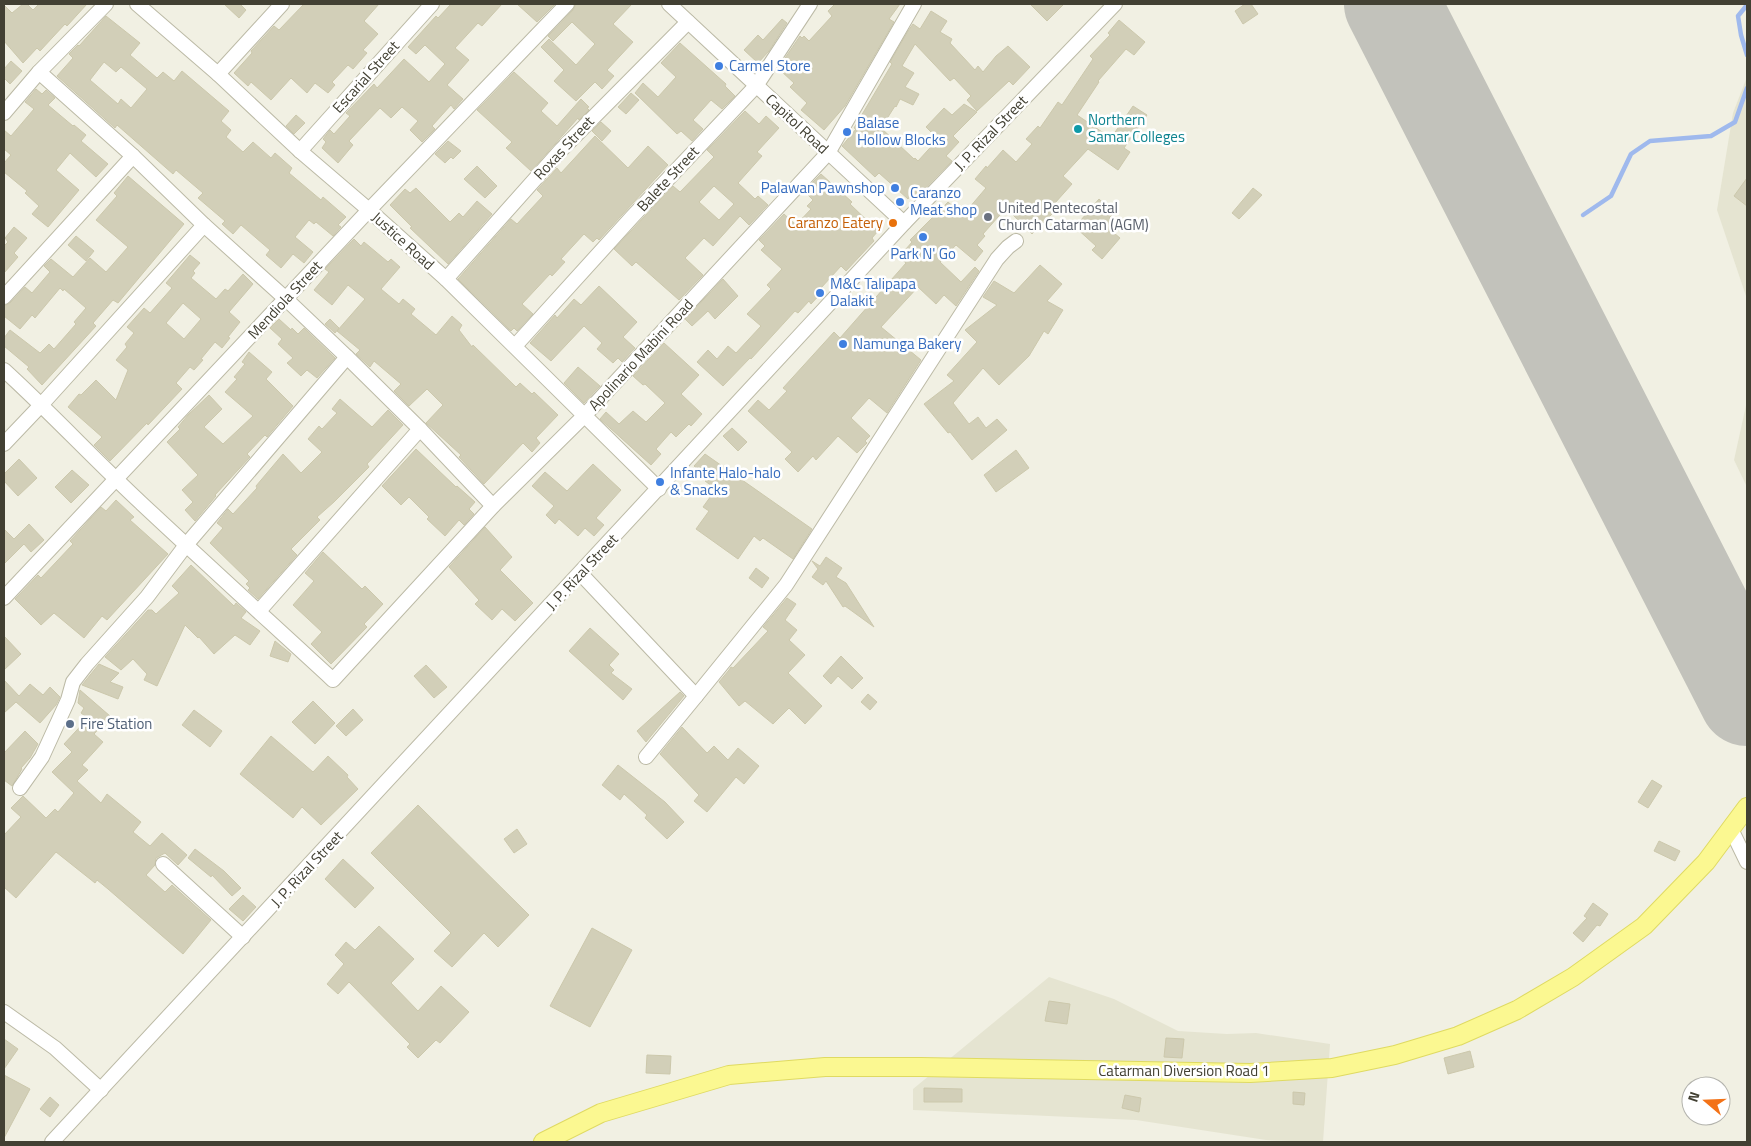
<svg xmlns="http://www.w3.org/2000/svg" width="1751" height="1146" font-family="'Titillium Web',sans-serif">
<rect width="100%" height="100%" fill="#f1f0e3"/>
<g fill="#e5e4d1">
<path d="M1747,77V299L1717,210L1733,113Z"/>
<path d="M1747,401V487L1734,460Z"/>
<path d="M1049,977L1114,999L1178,1031L1227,1034L1256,1033L1330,1044L1323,1142L1266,1140L1136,1120L913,1110V1089Z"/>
</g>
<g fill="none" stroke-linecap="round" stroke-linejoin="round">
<g stroke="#9fb9ed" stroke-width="4.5">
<path d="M1747,5L1738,16L1741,35L1747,55"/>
<path d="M1583,215L1611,196L1631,154L1650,141L1711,136L1735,122L1747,88"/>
</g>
<path stroke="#c2c2bb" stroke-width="96" d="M1392,4L1747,698"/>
</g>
<g fill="#d2cfb8" stroke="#ccc8ac" fill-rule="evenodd">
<path d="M23,4H27L33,10L39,4H87L67,26L65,24L40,51L37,48L23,63L4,41V5L12,13Z"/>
<path d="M224,4H240L246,10L239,18Z"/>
<path d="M304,4H379L364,21L378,34L363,50L367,53L353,69L348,65L332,82L335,85L328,93L315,83L307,93L291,78L271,100L251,82L248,86L234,73L252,53L251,51L274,26L279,30Z"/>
<path d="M451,4H502L482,26L478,23L455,48L469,60L447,85L463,99L454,109L451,105L432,126L435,129L422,142L410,130L418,121L402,107L391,118L380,108L349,141L353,145L338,163L322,148L326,142L323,139L330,130L334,134L350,116L346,113L374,84L377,88L404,59L429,82L445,64L425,45L416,54L408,47L436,16L438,18Z"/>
<path d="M517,4H555L537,22Z"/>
<path d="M576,4H632L613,24L633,42L607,70L614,76L602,89L595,82L576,101L554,81L564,70L541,47L549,39L576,65L595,44L572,22L553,41L548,36L573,10Z"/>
<path d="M835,4H900L889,19L894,22L845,106L824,130L801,110L807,103L790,87L794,83L781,71L787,65L783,61L800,36L802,38L804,36L809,41L832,16L828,11Z"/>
<path d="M1030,4H1064L1047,21Z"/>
<path d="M1245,4H1251L1258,14L1243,24L1235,11Z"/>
<path d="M931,11L947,21L940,32L952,39L950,43L975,70L978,66L983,72L996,56L1008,46L1030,67L1013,85L1009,81L977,111L967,100L971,96L954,78L950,81L915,44L902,66L914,73L905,87L919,94L913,105L900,99L896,107L895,106L881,128L914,159L915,158L918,161L938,139L926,127L944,108L952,115L964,104L977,112L953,136L959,142L946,156L952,161L914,200L910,196L908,199L879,173L875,177L842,146L856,129L854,128L892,64L890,62L908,31L913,24L920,29Z"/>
<path d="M106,16L140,43L130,55L157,78L163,72L174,81L182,71L229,111L221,121L231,130L226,137L243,152L253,142L271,158L275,153L292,168L289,173L321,200L323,197L346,217L338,225L341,227L333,236L316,222L314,224L309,220L295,237L313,252L304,263L293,254L281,268L266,255L270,250L241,225L233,234L222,224L225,221L198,198L203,193L176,170L173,174L117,125L115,128L57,76L73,58L69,54L78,45L79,46ZM104,62L116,72L121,67L147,89L131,108L121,99L118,104L90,80Z"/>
<path d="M782,19L787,23L769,51L758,63L744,50L758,35L763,40Z"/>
<path d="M1119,20L1145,42L1134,55L1126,49L1098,81L1099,82L1077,115L1111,138L1133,106L1147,115L1124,148L1130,152L1118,170L1088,149L1063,176L1072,184L1055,203L1059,207L1032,234L1006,208L983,234L985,236L977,245L983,251L975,261L956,245L940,262L961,282L975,267L979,271L956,306L944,295L936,304L918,287L881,327L921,360L887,413L869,398L851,418L870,436L865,441L867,443L857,453L838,436L816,460L813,456L798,472L785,459L792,452L748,411L758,400L769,410L787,391L783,388L834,332L840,338L906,263L899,257L912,242L910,240L948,202L963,215L986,188L975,179L986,166L987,168L1003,150L1016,162L1032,144L1026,139L1038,126L1040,128L1058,102L1062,105L1093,59L1090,56L1110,35L1108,33Z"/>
<path d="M680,43L726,84L725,86L735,96L722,109L711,100L693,120L703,129L692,141L681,131L677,134L635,93L643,83L658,97L676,77L661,63Z"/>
<path d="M11,61L22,71L10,84L4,78V69Z"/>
<path d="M514,72L548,103L541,111L557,126L581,99L589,107L587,108L589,110L579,120L578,118L531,171L506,148L512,142L477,110Z"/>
<path d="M36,89L42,94L46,90L55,98L48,105L73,126L74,125L86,135L81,141L108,164L96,177L70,153L56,170L79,190L48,227L32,214L39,206L25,193L27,191L4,172V163L11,155L4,149V130L11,136L34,109L25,102Z"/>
<path d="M631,93L639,100L626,114L618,107Z"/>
<path d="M745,111L759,124L766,116L779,128L757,152L762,156L738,183L755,199L758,196L768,205L749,225L740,216L713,246L704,238L685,258L703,275L679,300L636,262L632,266L614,249L673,186L680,192L714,157L707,150ZM714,186L734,204L719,220L699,202Z"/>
<path d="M296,115L305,123L294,134L286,126Z"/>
<path d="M601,122L611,131L602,141L592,131Z"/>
<path d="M595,136L628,168L648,146L668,165L599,240L597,238L593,242L584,234L561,259L565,262L552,276L550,274L522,304L533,314L517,331L514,328L511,331L458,279L511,219L517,224L543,196L537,190L557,168L561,173Z"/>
<path d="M448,141L461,151L453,159L451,157L445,163L435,154Z"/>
<path d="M477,166L497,186L485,198L464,179Z"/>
<path d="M821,174L852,202L850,204L878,231L872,238L874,241L846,271L841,266L821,288L823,291L811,304L809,301L798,313L795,311L751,359L750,358L723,386L697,362L708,350L717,359L728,346L736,353L761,326L747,314L771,289L767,285L782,269L761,250L765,246L759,240L784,214L796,225L811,209L807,206L813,200L804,191Z"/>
<path d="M128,176L184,224L118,303L113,300L93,323L96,326L42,385L27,369L29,367L4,346V338L10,330L40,353L49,344L54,349L76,324L74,322L86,308L64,289L63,291L60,288L35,318L32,315L20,329L4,316V306L10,303L25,287L32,293L50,272L44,266L51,259L73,277L90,258L106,272L128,247L96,220L117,196L114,193Z"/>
<path d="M1747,178V206L1734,196Z"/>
<path d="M416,188L450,222L459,213L463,217L477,201L492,214L448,264L410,228L412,227L390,205L405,189L410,193Z"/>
<path d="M1253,188L1262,195L1239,219L1232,213Z"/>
<path d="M1099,199L1114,213L1109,218L1119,227L1114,233L1120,238L1102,259L1092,250L1096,246L1075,227Z"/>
<path d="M14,227L27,238L14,253L18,257L4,273V244L5,245L8,242L5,238Z"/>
<path d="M76,236L94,251L86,261L68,245Z"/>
<path d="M354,239L361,246L364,242L388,262L391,259L400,267L381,289L399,304L403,299L415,309L411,314L436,335L452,316L462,325L459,330L472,347L473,345L516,387L520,383L532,394L534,392L558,415L536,438L540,443L532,452L523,443L484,484L459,457L461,455L426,423L443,405L427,389L409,406L394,391L401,384L374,361L370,367L356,354L360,350L337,331L365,299L348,285L332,305L314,290L329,272L325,269Z"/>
<path d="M190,255L200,263L193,271L195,273L191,278L216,299L225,289L228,291L243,274L253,284L229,312L240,322L228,337L230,338L222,348L215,342L201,359L203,360L194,370L190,367L176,383L182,389L148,425L147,423L110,461L94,445L102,437L68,407L79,394L81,395L96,380L116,400L128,370L116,360L127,347L125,344L134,333L127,327L144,308L150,313L172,288L166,283ZM183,303L201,319L184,339L166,323Z"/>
<path d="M1040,265L1062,284L1047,301L1063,310L1048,334L1044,331L1029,356L999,385L983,368L953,403L969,424L978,417L986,428L997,419L1007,430L972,460L950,432L948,433L924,404L954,381L947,375L977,342L965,330L997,305L983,297L994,281L1014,293Z"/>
<path d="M723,279L738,296L715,319L708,311L692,326L685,319Z"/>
<path d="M599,286L637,322L623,337L635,348L622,362L618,358L613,363L597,349L602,343L584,326L551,361L530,343L555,315L557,318L574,299L581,305Z"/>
<path d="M279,319L291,330L292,328L298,334L304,328L335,358L317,378L307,370L301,376L287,363L293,358L278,344L282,339L270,328Z"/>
<path d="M330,319L339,328L335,333L325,324Z"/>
<path d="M664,343L699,375L681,394L702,414L691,426L689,424L676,437L671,432L656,449L661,454L651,465L600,419L606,412L619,424L633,411L646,422L665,403L645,384L643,385L633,376Z"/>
<path d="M249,352L272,372L266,379L293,406L267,437L265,435L247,454L250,457L215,495L216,496L195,521L185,510L193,502L182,490L198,475L167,442L180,429L178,427L188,415L209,395L222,409L204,427L223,444L253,416L225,392L237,379L234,377L245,364L242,362Z"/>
<path d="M578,367L600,386L584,403L564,383Z"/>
<path d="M340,399L372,427L388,410L403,425L367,464L369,467L334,502L317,517L320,520L291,549L297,555L258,599L248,590L250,588L246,584L249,581L210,543L223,528L217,523L228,509L233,514L257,488L256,486L283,454L301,473L322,452L308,439L319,426L322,429L337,413L332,409Z"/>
<path d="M732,428L747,442L738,451L723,436Z"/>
<path d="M416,449L456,487L457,486L475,502L469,509L474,514L464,525L459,520L445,536L427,519L429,517L409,497L401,505L382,486Z"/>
<path d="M1016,450L1029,468L996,492L984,475Z"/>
<path d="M705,454L812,529L793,559L763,538L760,541L754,536L738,559L696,529L709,511L703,507L716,489L705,481L708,478L694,466Z"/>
<path d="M19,459L37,478L18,496L4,481V474Z"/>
<path d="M593,464L621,490L596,518L604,525L594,536L585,528L578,536L559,519L555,524L546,515L554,506L532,486L545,472L567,491Z"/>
<path d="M72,470L89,485L71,503L55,487Z"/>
<path d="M116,500L134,517L130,520L168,554L107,620L102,616L84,638L54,613L41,625L15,599L38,575L41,578L73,544L70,541L101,507L106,511Z"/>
<path d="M29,524L44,540L31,552L24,544L4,564V529L14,539Z"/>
<path d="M485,527L512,557L500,570L533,603L515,621L502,609L492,620L475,604L479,600L449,567Z"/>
<path d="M323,552L362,589L365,586L383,604L364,624L367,627L331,664L311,644L322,632L293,605L314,581L305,573Z"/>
<path d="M826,557L842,568L836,577L846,583L874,627L845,606L843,607L826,581L823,585L812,577L818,569L812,561L820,566Z"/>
<path d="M191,565L234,606L236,603L246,612L241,618L260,631L250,645L235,635L214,654L199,637L198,638L185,625L157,686L144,680L147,674L133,659L121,670L105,657L148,610H152L156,614L179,593L172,586Z"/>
<path d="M756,568L769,578L762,588L749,578Z"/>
<path d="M787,598L796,604L785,620L797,630L789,640L805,655L788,673L822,706L805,724L789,708L773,724L745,701L739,706L719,682L729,670L731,667L733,668L768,631L763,627Z"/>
<path d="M590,628L619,654L609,665L614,670L611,673L632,689L623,700L569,651Z"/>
<path d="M4,636L21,654L4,670Z"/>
<path d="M275,641L291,654L288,662L270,656Z"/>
<path d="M841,656L863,678L852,689L838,676L831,684L823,676Z"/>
<path d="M99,664L119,673L110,682L123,687L118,699L82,685Z"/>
<path d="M426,665L447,687L434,698L414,676Z"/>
<path d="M4,680L19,696L30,684L43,695L50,687L60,697L56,705L40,723L16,702L4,713Z"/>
<path d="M80,690L110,716L94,734L103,742L82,765L88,770L77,781L101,803L107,794L141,822L133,832L150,846L162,833L187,855L178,865L165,853L156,858L155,865L146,875L165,892L172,885L211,920L183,954L108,889L97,880L95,883L56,852L16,898L4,887V835L21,817L11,808L23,796L46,818L55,809L58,812L74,793L52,772L72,752L64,744L88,718L81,713L84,708L78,703Z"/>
<path d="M680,692L684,696L646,742L637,731Z"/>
<path d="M868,694L877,702L870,710L861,702Z"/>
<path d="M313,701L335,723L315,744L292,722Z"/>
<path d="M353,709L363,720L346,736L336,726Z"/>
<path d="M194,710L222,731L210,747L182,725Z"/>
<path d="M682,727L707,753L714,746L728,760L738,748L759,766L744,784L736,777L707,812L694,801L699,795L660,754Z"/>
<path d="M25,731L38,744L30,758L21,768L22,769L12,786L4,780V753Z"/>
<path d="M271,736L313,772L328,756L348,775L347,777L358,789L321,825L302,807L293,818L240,774Z"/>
<path d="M618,765L665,802L684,822L667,839L645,818L647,815L624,794L620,800L602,785Z"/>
<path d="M1652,780L1662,786L1648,808L1638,802Z"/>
<path d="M418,805L529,915L498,947L484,933L452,967L434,951L451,933L371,853Z"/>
<path d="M517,829L527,844L514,853L504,839Z"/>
<path d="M1659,841L1680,851L1675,861L1654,851Z"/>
<path d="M195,849L224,871L241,888L232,896L212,875L211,877L188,858Z"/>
<path d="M343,859L374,888L355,908L325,879Z"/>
<path d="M243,895L256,907L243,921L229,909Z"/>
<path d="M1593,903L1608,914L1600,926L1597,925L1583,942L1573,933L1587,918L1584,916Z"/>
<path d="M379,926L414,959L391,983L418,1011L441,986L469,1012L440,1043L436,1040L418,1058L407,1047L410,1044L349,982L338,994L327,984L344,964L335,955L346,942L355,950Z"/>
<path d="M592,928L632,950L590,1027L550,1006Z"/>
<path d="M1049,1001L1070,1004L1067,1024L1045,1021Z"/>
<path d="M1166,1038L1184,1039L1182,1058L1164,1057Z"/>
<path d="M4,1039L18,1049L4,1069Z"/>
<path d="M1470,1051L1474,1067L1448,1074L1444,1058Z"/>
<path d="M647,1055L671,1056L670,1074L646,1073Z"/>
<path d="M4,1075L30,1089L4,1138Z"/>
<path d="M924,1088L962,1089V1102H924Z"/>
<path d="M1293,1092L1305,1093L1304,1105L1293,1104Z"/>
<path d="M1125,1095L1141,1098L1139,1112L1122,1108Z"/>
<path d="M50,1097L59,1105L50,1117L40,1109Z"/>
</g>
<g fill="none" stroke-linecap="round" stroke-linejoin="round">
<g stroke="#bcbaa6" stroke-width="16">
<g id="minor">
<path d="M137,4L218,74L300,151L369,210L446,279L659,489"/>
<path d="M669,4L904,223"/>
<path d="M218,74L282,4"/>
<path d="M4,113L39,72L106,4"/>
<path d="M300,151L432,4"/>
<path d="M446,279L561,150L688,22"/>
<path d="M4,297L133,156"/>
<path d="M515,346L632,217L756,86L810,4"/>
<path d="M347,357L420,429L493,506"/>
<path d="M4,370C51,413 94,459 140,502C204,562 269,621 333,680L493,506L584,416L828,153L914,4"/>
<path d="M4,444L42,404L204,225"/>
<path d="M581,574L696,696L646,757"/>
<path d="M4,598L369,210L567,4"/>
<path d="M259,611L420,429"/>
<path d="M696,696L786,585L997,259L1008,247L1016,241"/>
<path d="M20,788L42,757L68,700L73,682L87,664L147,597L186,545L347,357L286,299L204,225L133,156L39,72"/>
<path d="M1731,829L1747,862"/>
<path d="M163,864L243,937"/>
<path d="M4,1012L55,1048L101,1090"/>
<path d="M52,1142L904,223L1115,4"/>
</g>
</g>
<g stroke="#dfda62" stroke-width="20">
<path id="major" d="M543,1142L601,1113L729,1075L825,1067H921L1250,1073L1332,1068L1395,1055L1458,1036L1517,1010L1573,977L1644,926L1706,862L1747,807"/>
</g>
<use href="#minor" stroke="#fff" stroke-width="14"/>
<use href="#major" stroke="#fbf891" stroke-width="18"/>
</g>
<g fill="#3f7fe0" stroke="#fff" stroke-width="2">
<circle cx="719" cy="66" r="5"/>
<circle cx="847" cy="132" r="5"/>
<circle cx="895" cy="188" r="5"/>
<circle cx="900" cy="202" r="5"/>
<circle cx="923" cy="237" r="5"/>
<circle cx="820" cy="293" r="5"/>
<circle cx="843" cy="344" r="5"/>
<circle cx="660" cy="482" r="5"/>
</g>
<circle fill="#0f9aa8" stroke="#fff" stroke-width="2" cx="1078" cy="129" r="5"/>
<circle fill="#6b7280" stroke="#fff" stroke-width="2" cx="988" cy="217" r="5"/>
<circle fill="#e8710a" stroke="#fff" stroke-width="2" cx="893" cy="223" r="5"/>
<circle fill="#5c6f8a" stroke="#fff" stroke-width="2" cx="70" cy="724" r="5"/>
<g text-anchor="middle" stroke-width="5" stroke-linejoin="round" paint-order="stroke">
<g font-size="15" fill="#366cbe" stroke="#fff" text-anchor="start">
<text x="729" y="71">Carmel Store</text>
<text x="857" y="128">Balase<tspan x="857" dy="17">Hollow Blocks</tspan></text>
<text x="885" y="193" text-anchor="end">Palawan Pawnshop</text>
<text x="910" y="198">Caranzo<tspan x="910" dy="17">Meat shop</tspan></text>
<text x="923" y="259" text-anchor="middle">Park N' Go</text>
<text x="830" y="289">M&amp;C Talipapa<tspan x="830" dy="17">Dalakit</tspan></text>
<text x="853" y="349">Namunga Bakery</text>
<text x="670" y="478">Infante Halo-halo<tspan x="670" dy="17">&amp; Snacks</tspan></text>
</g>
<g font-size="15" fill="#424033" stroke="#fff">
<text transform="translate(366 77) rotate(-48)" y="5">Escarial Street</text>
<text transform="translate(797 124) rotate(43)" y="5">Capitol Road</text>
<text transform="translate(991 133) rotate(-46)" y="5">J. P. Rizal Street</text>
<text transform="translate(564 148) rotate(-47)" y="5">Roxas Street</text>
<text transform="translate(668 179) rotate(-47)" y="5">Balete Street</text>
<text transform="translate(403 241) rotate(42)" y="5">Justice Road</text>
<text transform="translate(285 300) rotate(-47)" y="5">Mendiola Street</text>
<text transform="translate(641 355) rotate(-47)" y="5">Apolinario Mabini Road</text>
<text transform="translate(582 572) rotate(-47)" y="5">J. P. Rizal Street</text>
<text transform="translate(307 869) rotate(-47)" y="5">J. P. Rizal Street</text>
<text x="1184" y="1076">Catarman Diversion Road 1</text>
</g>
<g font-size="15" fill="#0d838f" stroke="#fff" text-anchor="start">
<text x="1088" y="125">Northern<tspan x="1088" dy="17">Samar Colleges</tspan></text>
</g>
<g font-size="15" fill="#5b616d" stroke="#fff" text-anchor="start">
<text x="998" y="213">United Pentecostal<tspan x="998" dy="17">Church Catarman (AGM)</tspan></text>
</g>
<g font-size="15" fill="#c56008" stroke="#fff" text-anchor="end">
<text x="883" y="228">Caranzo Eatery</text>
</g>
<g font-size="15" fill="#4e5e75" stroke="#fff" text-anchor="start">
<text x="80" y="729">Fire Station</text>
</g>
</g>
<rect width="1751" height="1146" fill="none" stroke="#424033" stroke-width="10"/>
<g transform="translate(1706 1101) rotate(289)"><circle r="24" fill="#ffffff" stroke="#b3b3ad"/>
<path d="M0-4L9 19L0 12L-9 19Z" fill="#f37217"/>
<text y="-8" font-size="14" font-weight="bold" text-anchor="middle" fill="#424033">N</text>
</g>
</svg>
